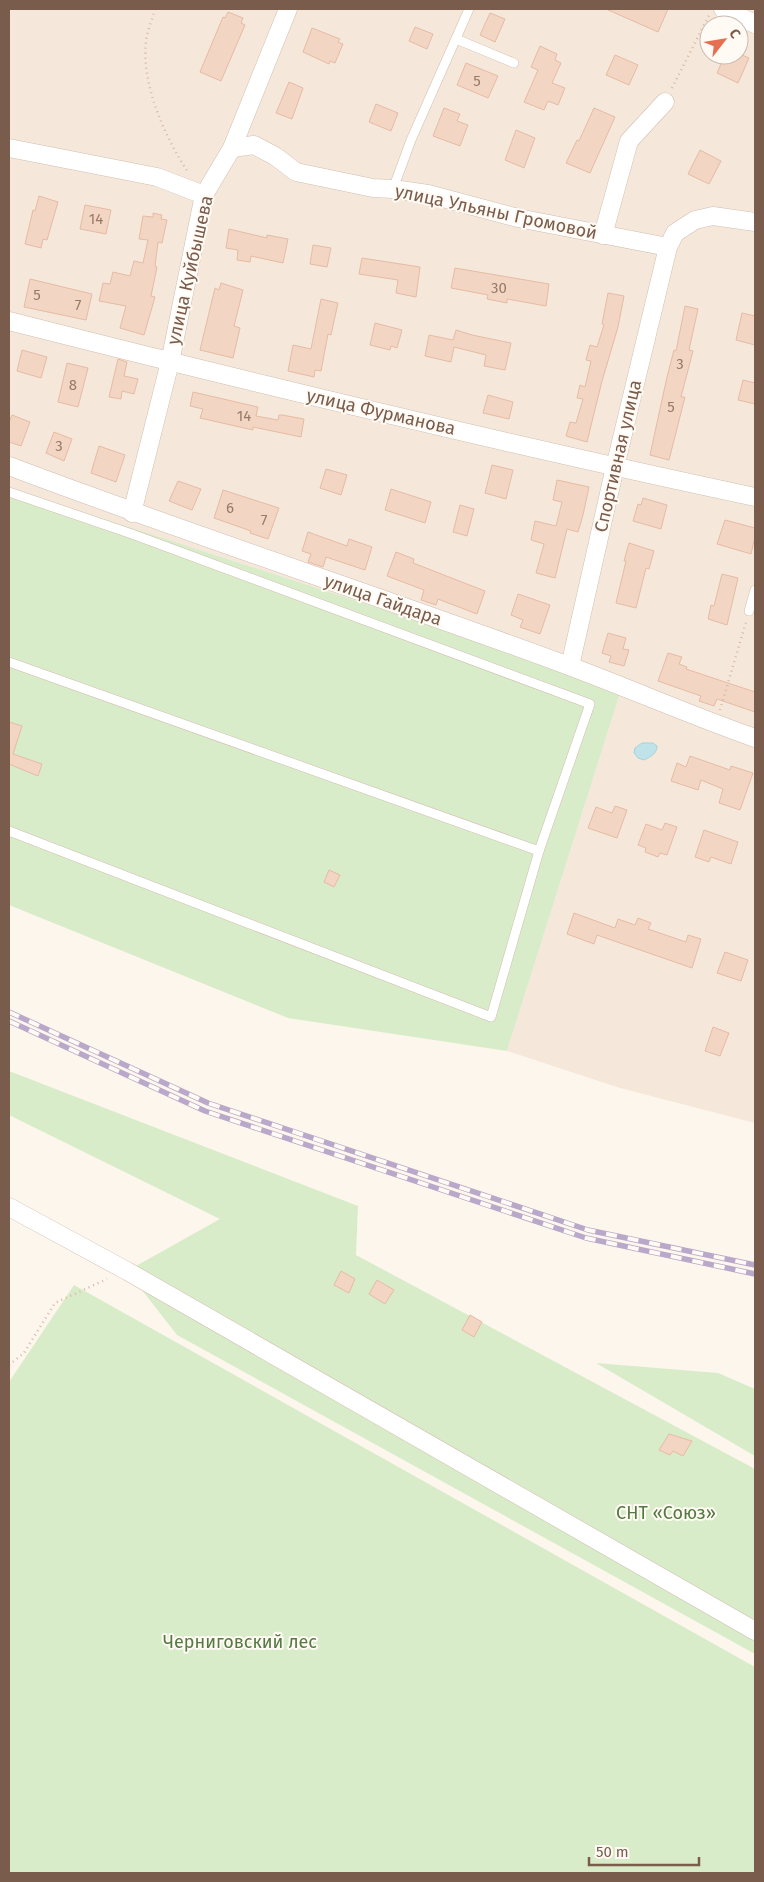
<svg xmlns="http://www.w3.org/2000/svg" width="764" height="1882" font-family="'Fira Sans',sans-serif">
<rect width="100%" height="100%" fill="#fdf6ec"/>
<path fill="#f5e8da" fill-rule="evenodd" d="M9,9H755V1123L620,1088L507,1051L622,687L9,488ZM709,25H739V55H709Z"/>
<g fill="#d8ecc9">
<path d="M9,488L622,687L507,1051L288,1018L9,905Z"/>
<path d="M9,1071L358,1206L356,1255L755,1469V1654L177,1335L127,1271L220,1219L9,1115Z"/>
<path d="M74,1285L755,1667V1873H9V1382Z"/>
<path d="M596,1363L718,1373L755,1389V1456Z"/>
</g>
<path fill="#bfe3e8" stroke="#a5d3da" d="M642,743H653L657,746C657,754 650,757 644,760L638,758L634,753L635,748Z"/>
<g fill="#f3d5c3" stroke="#e6bba3">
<path d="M606,9H668L658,32Z"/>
<path d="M228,12L243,18L241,23L245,25L221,81L200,72L223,17L225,18Z"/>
<path d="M490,13L505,19L495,42L480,35Z"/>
<path d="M415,27L433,34L427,49L409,41Z"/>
<path d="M312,28L340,39L338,42L343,44L335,63L330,61L329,64L303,52Z"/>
<path d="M540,46L557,54L555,60L561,63L552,83L565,88L558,105L548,101L544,110L524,102L538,70L531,67Z"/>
<path d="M615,55L638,65L629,85L606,75Z"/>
<path d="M725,55H742L749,58L738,83L717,73Z"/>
<path d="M466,63L498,76L488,98L457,85Z"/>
<path d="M289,82L303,88L292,119L276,113Z"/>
<path d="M376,104L398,113L391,131L369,122Z"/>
<path d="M444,108L460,114L457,121L468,125L460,146L433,136Z"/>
<path d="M594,108L615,117L590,173L566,163L577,140L579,141Z"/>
<path d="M516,130L535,138L524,168L505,160Z"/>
<path d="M700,150L721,161L709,184L688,174Z"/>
<path d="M39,196L58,202L47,240L43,239L41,248L25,244L33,210L35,211Z"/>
<path d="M85,205L111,210L106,234L80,229Z"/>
<path d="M153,213L162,215L161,219L167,220L162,243L158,242L155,266L157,267L151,296L155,297L144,335L120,328L126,306L99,301L103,283L110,284L113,272L130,276L134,261L143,263L148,240L139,239L143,216L153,217Z"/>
<path d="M229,229L267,238V235L288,239L283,263L251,256L250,262L237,260L238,250L226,248Z"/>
<path d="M313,245L331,248L327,267L310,264Z"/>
<path d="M362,258L420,267L416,297L396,293L398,280L359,274Z"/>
<path d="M455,268L549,284L546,306L507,299V303L487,299L488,295L451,288Z"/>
<path d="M30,279L92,294L86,320L24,307Z"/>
<path d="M221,283L243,290L234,326L240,328L233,358L200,350L215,288L219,290Z"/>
<path d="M608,293L624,296L618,327L602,381L587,442L566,436L570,422L576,423L583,399L577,398L580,385L585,387L591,361L586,360L590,345L597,347L604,325L602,324Z"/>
<path d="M321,299L338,303L331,335L328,334L321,371L315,370L314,377L288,371L293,345L311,349Z"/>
<path d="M685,306L698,309L689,350L693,351L681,397H685L669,460L650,455L667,377L674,350L676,351Z"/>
<path d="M742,313L755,316V345L736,340Z"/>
<path d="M375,323L402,330L397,348L391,346L390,350L370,345Z"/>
<path d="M456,330L472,335L511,343L505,370L484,366L486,355L454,347L451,362L425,356L429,335L453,340Z"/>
<path d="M22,350L47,357L41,378L17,371Z"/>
<path d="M118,359L127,362L124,376L138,379L134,394L122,391L121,399L109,397Z"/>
<path d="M67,363L88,368L78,407L58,402Z"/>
<path d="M743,380L755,383V404L738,400Z"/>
<path d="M193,392L258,407L256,416L278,420L279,415H282L304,419L301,437L253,427V430L200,418L203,409L190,406Z"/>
<path d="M488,395L513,402L509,419L483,413Z"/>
<path d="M12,415L30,422L21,446L9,442V422Z"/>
<path d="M54,432L72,439L64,461L46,453Z"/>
<path d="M99,446L125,455L116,482L91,473Z"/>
<path d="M492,465L513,470L506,499L485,493Z"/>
<path d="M326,469L347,475L341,495L320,488Z"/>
<path d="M557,480L589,487L583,515L578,532L567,529L555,578L536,573L544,544L531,540L535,521L556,526L562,502L553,500Z"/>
<path d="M178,481L201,489L192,510L169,501Z"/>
<path d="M391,489L431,502L425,523L385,510Z"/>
<path d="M223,490L279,508L268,539L250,533L251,531L214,518Z"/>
<path d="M643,498L667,505L661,529L633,521L638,504L641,505Z"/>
<path d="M460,505L474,509L467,536L453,532Z"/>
<path d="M725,520L755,528V537L751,554L717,544Z"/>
<path d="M308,532L347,546L349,539L372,547L365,570L326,557L323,567L308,562L311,554L302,551Z"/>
<path d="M629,543L654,551L649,569L646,568L636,608L616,603L626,561H624Z"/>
<path d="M396,552L414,559L413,563L485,591L477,614L438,599L436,605L421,600L424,590L387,576Z"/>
<path d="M722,574L738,578L727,625L708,619L711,605L714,606Z"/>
<path d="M518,594L550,605L540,634L520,627L523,620L511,615Z"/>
<path d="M608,633L626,638L623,649L629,650L624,666L609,662L611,656L602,653Z"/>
<path d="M668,653L682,657L679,664L687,667L686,669L755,692V712L717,699L714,706L699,701L701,696L658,681Z"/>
<path d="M9,722L22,726L13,754L42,764L38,776L9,764Z"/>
<path d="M690,756L730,770L731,766L753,773L740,810L719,803L723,789L701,780L698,790L671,781L677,763L686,767Z"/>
<path d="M615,806L627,810L617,838L588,828L596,807L612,813Z"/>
<path d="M665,823L677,827L667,855L660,853L658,857L645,852L646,848L638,845L646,824L662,830Z"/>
<path d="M704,830L738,842L731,864L711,857L709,862L695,857Z"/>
<path d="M329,870L340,875L334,887L324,882Z"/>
<path d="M574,913L615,928L618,919L635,925L638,918L651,923L648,929L686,942L688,935L701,939L692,968L597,935L594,944L567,934Z"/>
<path d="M725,952L748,960L741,981L717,973Z"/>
<path d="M713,1027L729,1033L720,1056L705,1051Z"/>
<path d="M341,1271L355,1279L349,1293L334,1285Z"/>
<path d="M377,1280L394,1290L385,1304L369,1294Z"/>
<path d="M470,1315L482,1322L474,1337L462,1330Z"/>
<path d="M669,1434L692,1441L683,1456L673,1451L670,1455L659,1450Z"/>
</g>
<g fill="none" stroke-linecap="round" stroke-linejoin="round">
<g stroke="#d1beb0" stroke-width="10">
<g id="lane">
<path d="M456,39L514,63"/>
<path d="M393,189L411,140L469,9"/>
<path d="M9,492L132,534L590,704L539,851L491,1017L9,831"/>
<path d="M749,611L755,590"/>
<path d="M9,662L539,851"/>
</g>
</g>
<g stroke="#d1beb0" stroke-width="19">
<g id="street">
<path d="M723,9L755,24"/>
<path d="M9,148L157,177L204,195"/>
<path d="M232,148L254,145L275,156L296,172L373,188L393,189L428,194L518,218L668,247"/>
<path d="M603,235L629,141L665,102"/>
<path d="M9,321C257,384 505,444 755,497"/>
<path d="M9,466C194,536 383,597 569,666C631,689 692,716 755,738"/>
<path d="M132,513L170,362L204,195L232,148L288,9"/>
<path d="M570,666L615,467L668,247L675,233L695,220L713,216L755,222"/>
<path d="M9,1207L127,1271L755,1631"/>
</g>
</g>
<g stroke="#d9b8a5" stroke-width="2.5" stroke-dasharray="1 4" stroke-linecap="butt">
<path d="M155,9C152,20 147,31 146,42C141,83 165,138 188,172"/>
<path d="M672,88L709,15"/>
<path d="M720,710L746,622"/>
<path d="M9,1365L24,1353L55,1303L107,1279"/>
</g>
<use href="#lane" stroke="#fff" stroke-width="9"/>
<use href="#street" stroke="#fff" stroke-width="18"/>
<g stroke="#b9a8c9" stroke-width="5.5">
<g id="rail">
<path d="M9,1012L208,1103L588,1230L755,1265"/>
<path d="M9,1021L205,1111L586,1238L755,1274"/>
</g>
</g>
<use href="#rail" stroke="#fffaf3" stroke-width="4" stroke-dasharray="11" stroke-linecap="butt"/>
</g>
<g text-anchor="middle" stroke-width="4" stroke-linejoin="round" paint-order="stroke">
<g font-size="15" fill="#987a6a">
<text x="477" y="86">5</text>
<text x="96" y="224">14</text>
<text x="499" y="293">30</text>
<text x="37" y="300">5</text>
<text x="78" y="310">7</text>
<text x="680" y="369">3</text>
<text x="73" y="390">8</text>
<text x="671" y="412">5</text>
<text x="244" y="421">14</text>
<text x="59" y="451">3</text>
<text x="230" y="513">6</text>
<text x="264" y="525">7</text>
</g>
<g font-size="18" fill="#7a5c4d" stroke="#fffaf3">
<text transform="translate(496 212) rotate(12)" y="6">улица Ульяны Громовой</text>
<text transform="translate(190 270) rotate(-77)" y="6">улица Куйбышева</text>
<text transform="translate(381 412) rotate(13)" y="6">улица Фурманова</text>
<text transform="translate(618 456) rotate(-77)" y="6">Спортивная улица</text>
<text transform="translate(383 600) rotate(19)" y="6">улица Гайдара</text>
</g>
<g font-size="18" fill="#537a41" stroke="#fffaf3">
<text x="666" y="1519">СНТ «Союз»</text>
<text x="240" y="1648">Черниговский лес</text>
</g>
</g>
<rect width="764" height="1882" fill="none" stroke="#7a5c4d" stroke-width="20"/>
<g transform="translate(724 40) rotate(59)"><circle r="24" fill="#fffaf3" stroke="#cabbb1"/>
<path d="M0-4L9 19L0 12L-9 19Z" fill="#e76f51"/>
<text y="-8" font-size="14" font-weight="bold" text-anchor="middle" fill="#7a5c4d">С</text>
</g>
<path d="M589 1857v8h110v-8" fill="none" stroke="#7a5c4d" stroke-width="2.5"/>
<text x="596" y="1857" font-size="15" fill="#7a5c4d" stroke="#fffaf3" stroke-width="4" paint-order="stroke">50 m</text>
</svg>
